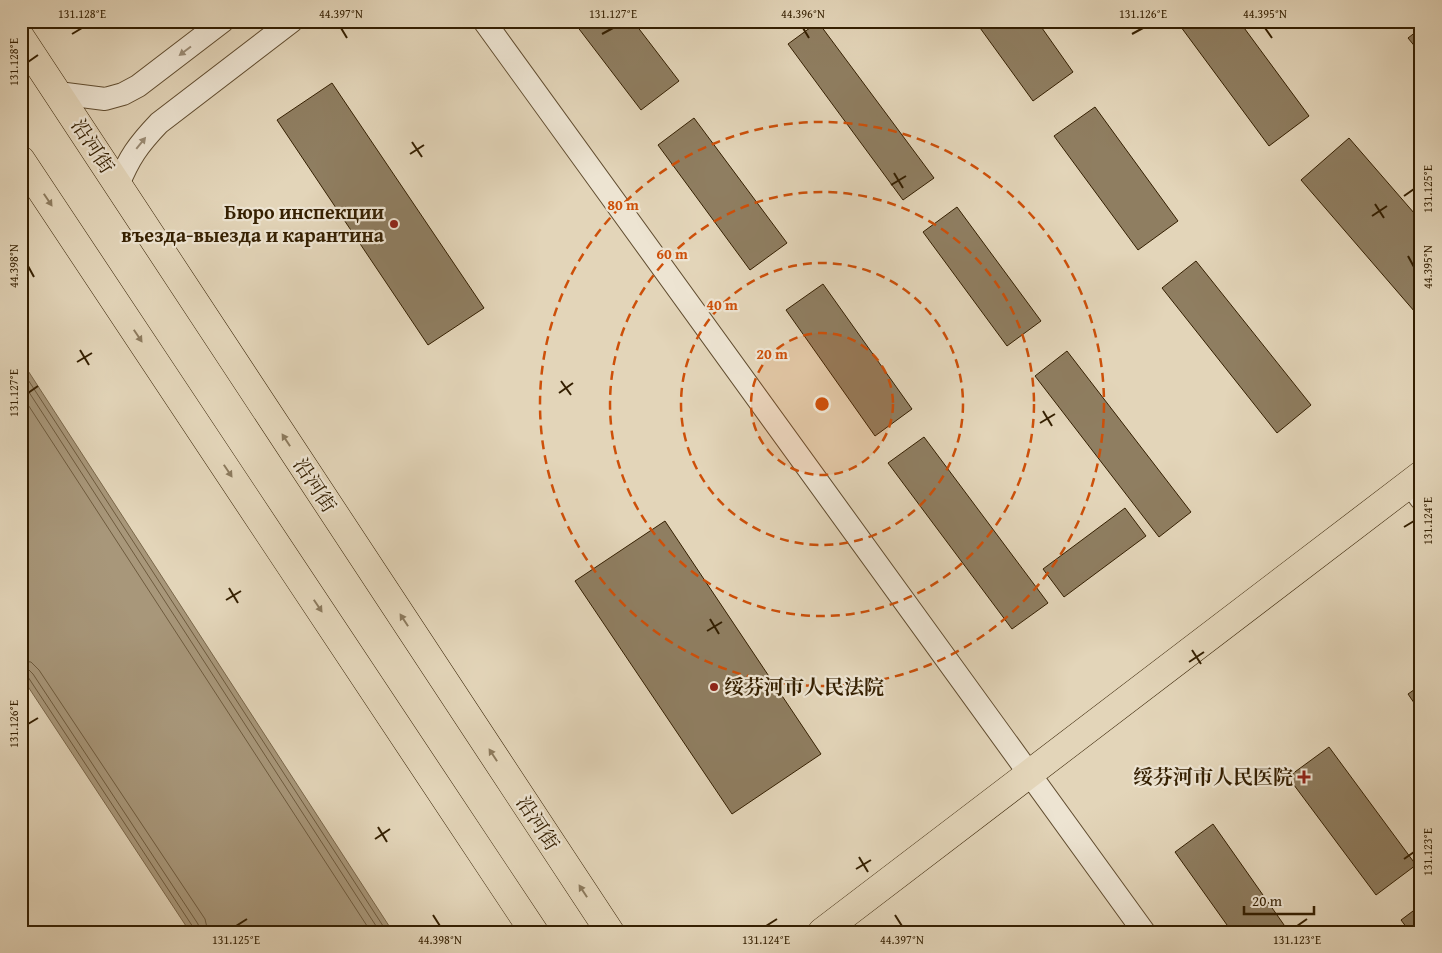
<svg xmlns="http://www.w3.org/2000/svg" width="1442" height="953" font-family="'Gentium Book Plus','Noto Serif SC',serif">
<rect width="100%" height="100%" fill="#e3d5b9"/>
<filter id="stains"><feTurbulence type="fractalNoise" baseFrequency=".004" numOctaves="4"/><feColorMatrix values="0 0 0 0 .2 0 0 0 0 .09 0 0 0 0 .02 0 0 0 .5 -.17"/></filter>
<radialGradient id="worn" r=".72"><stop offset=".6" stop-color="#630" stop-opacity="0"/><stop offset="1" stop-color="#630" stop-opacity=".3"/></radialGradient>
<path fill="#a8977a" stroke="#7a674a" d="M21,360L393,932H190L21,676Z"/>
<g fill="none" stroke-linecap="round" stroke-linejoin="round">
<g stroke="#6e5b3e" stroke-width="1">
<path d="M21,369L387,932"/>
<path d="M21,380L380,932"/>
<path d="M21,394L371,932"/>
<path d="M21,661L31,662L39,670L205,919L208,932"/>
<path d="M21,668L28,669L33,674L198,924L200,932"/>
<path d="M21,674L28,677L193,927L194,932"/>
</g>
</g>
<g fill="#8f7e61" stroke="#341f01">
<path d="M573,21H633L679,81L641,110Z"/>
<path d="M975,21H1037L1073,72L1033,101Z"/>
<path d="M1180,21H1239L1309,116L1269,146L1178,23Z"/>
<path d="M818,22L934,178L903,200L788,44Z"/>
<path d="M1421,28V54L1408,38Z"/>
<path d="M332,83L484,308L428,345L277,120Z"/>
<path d="M1095,107L1178,221L1138,250L1054,136Z"/>
<path d="M694,118L787,243L750,270L658,145Z"/>
<path d="M1349,138L1421,221V319L1301,180Z"/>
<path d="M957,207L1041,321L1007,346L923,232Z"/>
<path d="M1196,261L1311,405L1277,433L1162,288Z"/>
<path d="M823,284L912,409L875,436L786,310Z"/>
<path d="M1067,351L1191,512L1159,537L1035,376Z"/>
<path d="M924,437L1048,603L1012,629L888,463Z"/>
<path d="M1125,508L1146,536L1064,597L1043,569Z"/>
<path d="M665,521L821,754L732,814L575,581Z"/>
<path d="M1421,685V713L1408,694Z"/>
<path d="M1329,747L1416,865L1376,895L1288,777Z"/>
<path d="M1213,824L1289,932H1232L1175,852Z"/>
<path d="M1421,905V932H1410L1401,920Z"/>
</g>
<g fill="none" stroke-linecap="round" stroke-linejoin="round">
<g stroke="#604c2f" stroke-width="24">
<g id="minor">
<path d="M484,21L1144,932"/>
<path d="M58,93L105,99L123,94L138,86L223,21"/>
<path d="M118,185C129,158 138,145 159,123L292,21"/>
<path d="M1410,484L1421,499"/>
</g>
</g>
<g stroke="#341f01" stroke-width="29">
<g id="major">
<path d="M21,38L610,932"/>
<path d="M21,160L534,932"/>
<path d="M822,932L1421,475"/>
</g>
</g>
<use href="#minor" stroke="#ede4d2" stroke-width="22"/>
<use href="#major" stroke="#e3d5b9" stroke-width="28"/>
</g>
<defs><path id="oneway-solid" d="M-6-.8H1V-3.2L6.5 0L1 3.2V.8H-6Z" transform="scale(1.25)"/></defs>
<g fill="#9a8b74">
<use href="#oneway-solid" transform="translate(185 51) rotate(143)"/>
<use href="#oneway-solid" transform="translate(141 143) rotate(-51)"/>
</g>
<g fill="#8c7a5d">
<use href="#oneway-solid" transform="translate(48 200) rotate(56)"/>
<use href="#oneway-solid" transform="translate(138 336) rotate(56)"/>
<use href="#oneway-solid" transform="translate(286 440) rotate(-123)"/>
<use href="#oneway-solid" transform="translate(228 471) rotate(56)"/>
<use href="#oneway-solid" transform="translate(318 606) rotate(56)"/>
<use href="#oneway-solid" transform="translate(404 620) rotate(-123)"/>
<use href="#oneway-solid" transform="translate(493 755) rotate(-123)"/>
<use href="#oneway-solid" transform="translate(583 891) rotate(-123)"/>
</g>
<path fill="none" stroke="#341f01" stroke-width="2" d="M341,28L347,38M803,28L809,38M1265,28L1272,38M72,34L82,28M602,34L613,28M1132,34L1143,28M28,62L38,55M412,142L422,157M410,154L424,145M894,173L903,188M891,185L906,176M1404,196L1414,189M1375,204L1384,218M1372,216L1387,206M1408,256L1414,267M28,266L34,277M80,350L89,365M77,362L92,353M561,381L571,395M28,393L38,386M559,393L573,383M1043,411L1052,426M1040,423L1055,414M1404,527L1414,521M229,588L238,603M226,600L241,591M710,619L719,634M707,631L722,622M1192,650L1201,664M1189,662L1204,652M28,724L38,718M378,827L387,842M375,839L390,829M859,857L868,872M1404,859L1414,852M856,869L871,860M433,915L440,926M895,915L902,926M236,926L247,919M766,926L777,919M1297,926L1307,919"/>
<circle cx="822" cy="404" r="71" fill="#cd500a" fill-opacity=".12"/>
<g fill="none" stroke="#cd500a" stroke-width="2.5" stroke-dasharray="9 6">
<circle cx="822" cy="404" r="71"/>
<circle cx="822" cy="404" r="141"/>
<circle cx="822" cy="404" r="212"/>
<circle cx="822" cy="404" r="282"/>
</g>
<g fill="#8f2418" stroke="#ede4d2" stroke-width="2">
<circle cx="394" cy="224" r="5"/>
<circle cx="714" cy="687" r="5"/>
<path d="M1301.5 769.5h5v5h5v5h-5v5h-5v-5h-5v-5h5z"/>
</g>
<g text-anchor="middle" stroke-width="4.5" stroke-linejoin="round" paint-order="stroke">
<g font-size="20" fill="#341f01" stroke="#ede4d2">
<text transform="translate(93 146) rotate(57)" y="7">沿河街</text>
<text transform="translate(315 485) rotate(57)" y="7">沿河街</text>
<text transform="translate(538 823) rotate(57)" y="7">沿河街</text>
</g>
<g font-size="20" font-weight="bold" fill="#341f01" stroke="#ede4d2" text-anchor="end">
<text x="384" y="219">Бюро инспекции<tspan x="384" dy="23">въезда-выезда и карантина</tspan></text>
<text x="724" y="694" text-anchor="start">绥芬河市人民法院</text>
<text x="1293" y="784">绥芬河市人民医院</text>
</g>
</g>
<circle cx="822" cy="404" r="8" fill="#cd500a" stroke="#ede4d2" stroke-width="2.5"/>
<g font-size="15" text-anchor="middle" font-weight="bold" fill="#cd500a" stroke="#ede4d2" stroke-width="4.5" stroke-linejoin="round" paint-order="stroke">
<text x="623" y="210">80 m</text>
<text x="672" y="259">60 m</text>
<text x="722" y="310">40 m</text>
<text x="772" y="359">20 m</text>
</g>
<rect width="1442" height="953" fill="none" stroke="#e3d5b9" stroke-width="55"/>
<path d="M1244 906v8h70v-8" fill="none" stroke="#341f01" stroke-width="2.5"/>
<text x="1252" y="906" font-size="15" fill="#341f01" stroke="#ede4d2" stroke-width="4" paint-order="stroke">20 m</text>
<rect x="28" y="28" width="1386" height="898" fill="none" stroke="#341f01" stroke-width="2"/>
<g font-size="12" text-anchor="middle" fill="#341f01">
<text x="82" y="18">131.128°E</text>
<text x="341" y="18">44.397°N</text>
<text x="613" y="18">131.127°E</text>
<text x="803" y="18">44.396°N</text>
<text x="1143" y="18">131.126°E</text>
<text x="1265" y="18">44.395°N</text>
<text transform="translate(14 62) rotate(-90)" y="4">131.128°E</text>
<text transform="translate(1428 189) rotate(-90)" y="4">131.125°E</text>
<text transform="translate(14 266) rotate(-90)" y="4">44.398°N</text>
<text transform="translate(1428 267) rotate(-90)" y="4">44.395°N</text>
<text transform="translate(14 393) rotate(-90)" y="4">131.127°E</text>
<text transform="translate(1428 521) rotate(-90)" y="4">131.124°E</text>
<text transform="translate(14 724) rotate(-90)" y="4">131.126°E</text>
<text transform="translate(1428 852) rotate(-90)" y="4">131.123°E</text>
<text x="236" y="944">131.125°E</text>
<text x="440" y="944">44.398°N</text>
<text x="766" y="944">131.124°E</text>
<text x="902" y="944">44.397°N</text>
<text x="1297" y="944">131.123°E</text>
</g>
<rect width="100%" height="100%" filter="url(#stains)"/>
<rect width="100%" height="100%" fill="url(#worn)"/>
</svg>
